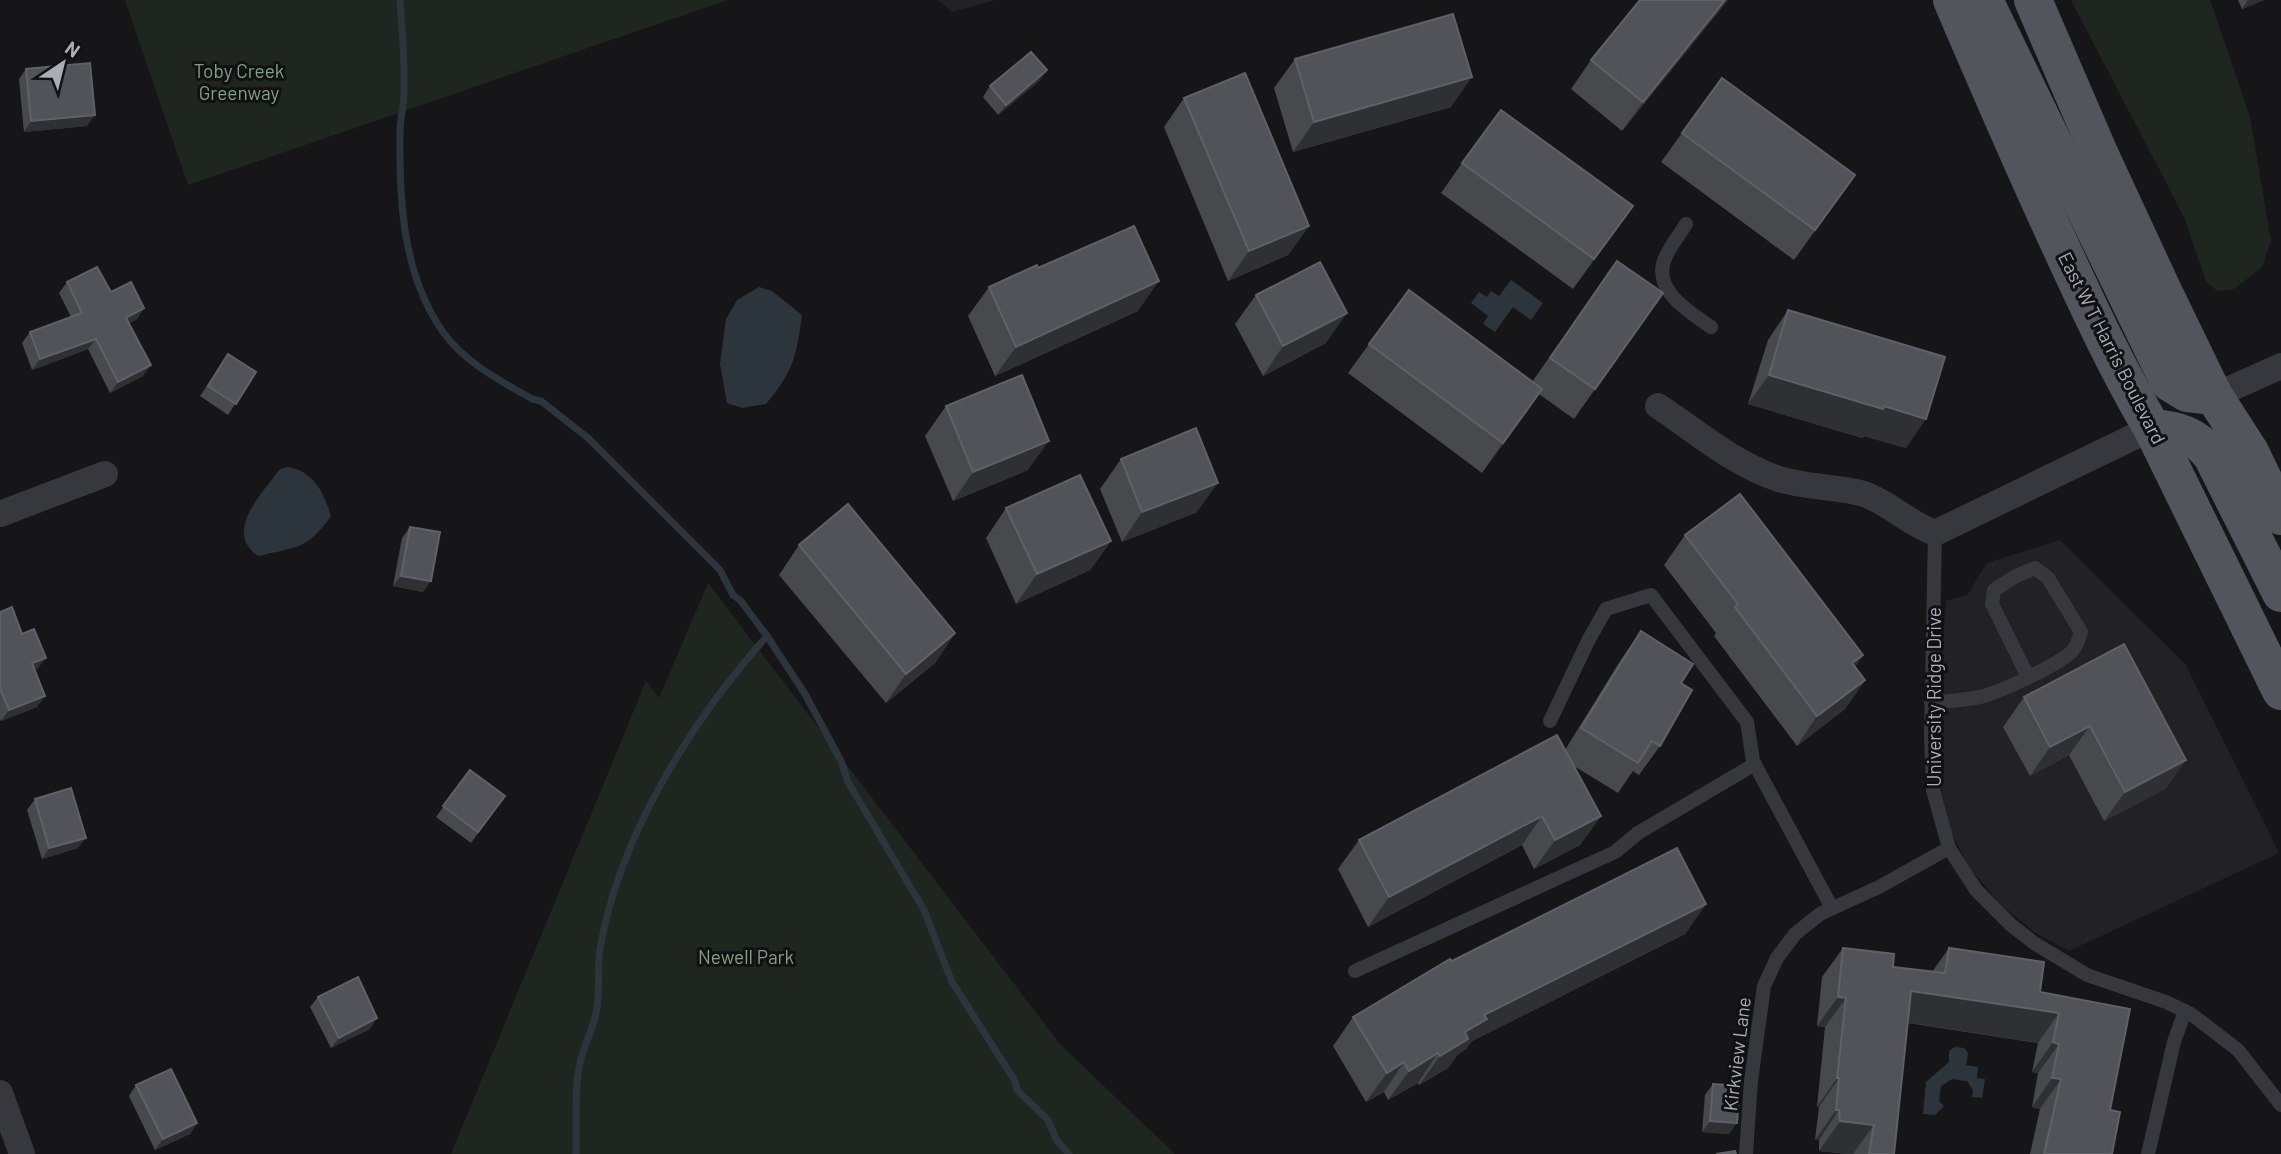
<svg xmlns="http://www.w3.org/2000/svg" width="2281" height="1154" font-family="Barlow,sans-serif">
<rect width="100%" height="100%" fill="#161618"/>
<g fill="#222225">
<path d="M938,0H996L952,12Z"/>
<path d="M2060,540L2186,665L2279,853L2069,951L2034,932L1999,903L1969,867L1948,826L1934,758L1946,601L1967,595L1987,563Z"/>
</g>
<g fill="#1e261f">
<path d="M125,0H728L188,185Z"/>
<path d="M2071,0H2210L2250,117L2271,241L2262,267L2234,289L2217,291L2206,281L2184,217Z"/>
<path d="M708,583L1060,1044L1175,1154H451L646,681L659,698Z"/>
</g>
<g fill="#2c353c">
<path d="M1511,280L1543,303L1531,320L1513,307L1495,332L1483,324L1488,316L1471,303L1479,292L1487,297L1491,291L1499,296Z"/>
<path d="M759,287L772,291L802,315C796,357 794,370 766,404L742,408L727,403L720,364L726,319L737,300Z"/>
<path d="M287,467C314,471 324,493 331,516C307,550 296,547 258,556C223,532 262,494 279,470Z"/>
<path d="M1955,1047L1964,1048L1968,1053L1966,1065L1978,1067L1977,1078L1985,1079L1982,1098L1972,1097L1973,1090L1967,1081L1952,1079L1941,1086L1939,1101L1944,1106L1935,1115L1923,1114L1926,1082L1949,1062V1051Z"/>
</g>
<g fill="none" stroke-linecap="round" stroke-linejoin="round">
<g stroke="#2c353c" stroke-width="7">
<path d="M400,0C402,30 405,61 404,91C404,105 400,119 400,133C399,202 403,275 443,332C465,363 501,381 532,399L541,401L588,438L720,570L733,595L740,600L767,636L805,694L841,761L848,782L924,910L952,982L1015,1081L1017,1090L1048,1120L1057,1141L1069,1154"/>
<path d="M576,1154C577,1128 574,1087 580,1063C584,1044 595,1026 597,1007C600,988 597,968 600,949C619,836 692,720 767,636"/>
</g>
<g stroke="#37383d" stroke-width="14">
<path d="M1686,224C1680,234 1671,245 1666,256C1650,289 1688,311 1711,327"/>
<path d="M1935,533L1931,735L1933,790L1949,848L1976,890L2011,925L2034,943L2087,975L2166,1002L2191,1014L2238,1050L2281,1105"/>
<path d="M1931,703C1947,701 1964,700 1980,697C2001,692 2050,668 2068,655C2076,649 2078,641 2081,632L2048,578L2035,568L2016,576L1994,590L1992,604L2028,677"/>
<path d="M1550,721L1588,641L1606,609L1651,595L1747,722L1753,761L1832,908"/>
<path d="M1355,971L1615,852L1638,833L1755,764"/>
<path d="M1746,1154L1751,1081L1764,986L1777,958L1795,934L1820,914L1879,887L1949,848"/>
<path d="M2148,1154L2174,1042L2185,1011"/>
</g>
<g stroke="#37383d" stroke-width="26">
<path d="M2214,396L2281,366"/>
<path d="M1658,406C1696,431 1735,465 1779,479C1806,488 1837,486 1864,494C1890,503 1909,524 1935,533L2152,428"/>
<path d="M0,514L105,474"/>
<path d="M0,1093L22,1154"/>
</g>
<g stroke="#53555c" stroke-width="38">
<path d="M1952,0C1987,82 2022,163 2059,243C2088,306 2117,369 2152,428L2281,691"/>
<path d="M1984,0L2169,382L2187,393L2214,396"/>
<path d="M2033,0L2099,153L2162,289L2214,396L2250,452L2281,516"/>
<path d="M2152,428C2178,430 2196,435 2212,456L2281,593"/>
</g>
</g>
<g fill="#47494d">
<path d="M1728,0L1622,131L1571,89L1591,60Z"/>
<path d="M2238,0H2264L2242,9Z"/>
<path d="M1295,59L1451,107L1293,152L1274,88Z"/>
<path d="M26,69L87,126L24,132L19,79Z"/>
<path d="M1047,70L1039,81L998,115L983,97L990,86Z"/>
<path d="M1184,98L1309,226L1288,255L1228,281L1164,127Z"/>
<path d="M1682,133L1834,205L1794,260L1661,162Z"/>
<path d="M1462,163L1633,206L1573,289L1441,193Z"/>
<path d="M1617,261L1663,293L1574,419L1539,394L1482,473L1348,373L1369,344L1532,382Z"/>
<path d="M1038,268L1138,311L995,376L968,316L989,287Z"/>
<path d="M67,282L111,292L144,308L137,319L129,323L143,376L110,393L88,349L32,370L22,343L30,332L71,317L59,293Z"/>
<path d="M1256,295L1326,343L1263,376L1235,324Z"/>
<path d="M1788,310L1906,448L1864,436L1862,438L1748,404L1768,340Z"/>
<path d="M228,354L256,372L228,415L200,396Z"/>
<path d="M946,406L1028,470L953,501L925,436Z"/>
<path d="M1121,459L1197,512L1122,542L1100,489Z"/>
<path d="M1006,508L1111,541L1090,570L1016,604L986,538Z"/>
<path d="M410,527L423,592L393,586L402,538Z"/>
<path d="M1685,535L1863,655L1855,667L1865,680L1845,709L1797,746L1714,636L1716,633L1664,565Z"/>
<path d="M799,545L955,633L935,663L886,703L779,575Z"/>
<path d="M0,612L22,634L38,668L34,670L37,707L1,721L0,719Z"/>
<path d="M1641,631L1681,683L1660,746L1639,775L1633,771L1618,793L1574,766L1601,816L1580,845L1534,869L1522,845L1368,927L1338,869L1359,840L1565,750L1620,661Z"/>
<path d="M2024,697L2186,760L2165,789L2104,821L2069,755L2030,776L2003,727Z"/>
<path d="M470,770L505,796L471,843L436,817Z"/>
<path d="M35,799L78,848L42,859L27,810Z"/>
<path d="M1706,904L1685,934L1472,1041L1466,1049L1458,1054L1448,1068L1419,1085L1418,1083L1388,1100L1384,1092L1366,1102L1333,1046L1353,1017L1452,961Z"/>
<path d="M1843,948L1893,967L1932,972L1949,948L2040,992L2130,1009L2110,1110L2112,1154H2030L2040,1109L2032,1107L2038,1073L2032,1072L2038,1043L1908,1023L1894,1154H1848L1819,1151V1140H1815L1819,1107H1817L1825,1027L1817,1026L1822,977Z"/>
<path d="M318,997L370,1029L331,1048L310,1007Z"/>
<path d="M1713,1084L1729,1134L1702,1132L1705,1095Z"/>
<path d="M136,1085L197,1123L190,1134L155,1150L129,1096Z"/>
</g>
<g fill="#2f3033">
<path d="M1725,0H1728L1622,131L1643,102Z"/>
<path d="M2248,0H2264L2242,9Z"/>
<path d="M1047,70L1039,81L998,115L1006,105Z"/>
<path d="M1472,77L1451,107L1293,152L1314,122Z"/>
<path d="M95,115L87,126L24,132L31,121Z"/>
<path d="M1855,175L1834,205L1794,260L1815,230Z"/>
<path d="M1309,226L1288,255L1228,281L1249,251Z"/>
<path d="M1159,281L1138,311L995,376L1016,347Z"/>
<path d="M144,308L137,319L119,328L126,318Z"/>
<path d="M1347,313L1326,343L1263,376L1283,346Z"/>
<path d="M96,339L88,349L32,370L40,359Z"/>
<path d="M151,365L143,376L110,393L118,382Z"/>
<path d="M1769,375L1884,406L1926,419L1906,448L1864,436L1862,438L1748,404Z"/>
<path d="M1542,389L1522,419L1482,473L1503,443Z"/>
<path d="M1049,441L1028,470L953,501L973,472Z"/>
<path d="M1218,483L1197,512L1122,542L1142,512Z"/>
<path d="M1111,541L1090,570L1016,604L1037,574Z"/>
<path d="M401,576L431,581L423,592L393,586Z"/>
<path d="M955,633L935,663L886,703L906,674Z"/>
<path d="M1863,655L1842,685L1852,663Z"/>
<path d="M46,658L38,668L24,674L32,663Z"/>
<path d="M1865,680L1845,709L1797,746L1817,716Z"/>
<path d="M45,696L37,707L1,721L9,710Z"/>
<path d="M2090,726L2069,755L2030,776L2050,747Z"/>
<path d="M2186,760L2165,789L2104,821L2125,792Z"/>
<path d="M1542,816L1522,845L1368,927L1389,897Z"/>
<path d="M1601,816L1580,845L1534,869L1555,840Z"/>
<path d="M86,838L78,848L42,859L49,848Z"/>
<path d="M1706,904L1685,934L1472,1041L1466,1049L1458,1054L1448,1068L1419,1085L1440,1056L1484,1015Z"/>
<path d="M1911,991L2059,1013L2038,1043L1891,1020Z"/>
<path d="M1838,997L1846,998L1825,1027L1817,1026Z"/>
<path d="M377,1018L370,1029L331,1048L339,1038Z"/>
<path d="M2053,1042L2059,1044L2038,1073L2032,1072Z"/>
<path d="M1438,1053L1418,1083L1388,1100L1409,1071Z"/>
<path d="M1404,1062L1384,1092L1366,1102L1387,1073Z"/>
<path d="M1837,1078H1839L1819,1107H1817Z"/>
<path d="M2052,1078L2061,1079L2040,1109L2032,1107Z"/>
<path d="M1836,1110H1839L1819,1140H1815Z"/>
<path d="M1710,1121L1737,1123L1729,1134L1702,1132Z"/>
<path d="M1840,1121L1874,1125L1853,1154L1819,1151Z"/>
<path d="M197,1123L190,1134L155,1150L163,1139Z"/>
</g>
<g fill="#525359" stroke="#5f6168" stroke-width="2">
<path d="M1640,0H1725L1643,102L1591,60Z"/>
<path d="M1453,14L1472,77L1314,122L1295,59Z"/>
<path d="M1031,52L1047,70L1006,105L990,86Z"/>
<path d="M90,63L95,115L31,121L26,69Z"/>
<path d="M1245,73L1309,226L1249,251L1184,98Z"/>
<path d="M1722,78L1855,175L1815,230L1682,133Z"/>
<path d="M1501,110L1633,206L1594,259L1462,163Z"/>
<path d="M1134,226L1159,281L1016,347L989,287L1037,265L1038,268Z"/>
<path d="M1617,261L1663,293L1595,389L1550,358Z"/>
<path d="M1320,262L1347,313L1283,346L1256,295Z"/>
<path d="M97,267L111,292L131,282L144,308L126,318L151,365L118,382L96,339L40,359L30,332L82,313L67,282Z"/>
<path d="M1409,290L1542,389L1503,443L1369,344Z"/>
<path d="M1788,310L1945,357L1926,419L1884,406L1883,409L1769,375Z"/>
<path d="M228,354L256,372L236,404L208,386Z"/>
<path d="M1022,375L1049,441L973,472L946,406Z"/>
<path d="M1196,428L1218,483L1142,512L1121,459Z"/>
<path d="M1080,475L1111,541L1037,574L1006,508Z"/>
<path d="M1740,494L1863,655L1852,663L1865,680L1817,716L1735,607L1738,604L1685,535Z"/>
<path d="M848,504L955,633L906,674L799,545Z"/>
<path d="M410,527L440,532L431,581L401,576Z"/>
<path d="M12,607L22,634L34,629L46,658L32,663L45,696L9,710L0,688V612Z"/>
<path d="M1641,631L1693,664L1681,683L1692,690L1660,746L1652,741L1638,763L1581,728Z"/>
<path d="M2124,644L2186,760L2125,792L2090,726L2050,747L2024,697Z"/>
<path d="M1557,735L1601,816L1555,840L1542,816L1389,897L1359,840Z"/>
<path d="M470,770L505,796L478,832L443,806Z"/>
<path d="M71,788L86,838L49,848L35,799Z"/>
<path d="M1677,848L1706,904L1484,1015L1487,1019L1465,1032L1468,1039L1440,1056L1438,1053L1409,1071L1404,1062L1387,1073L1353,1017L1450,959L1452,961Z"/>
<path d="M1843,948L1894,954L1893,967L1945,973L1949,948L2044,962L2040,992L2130,1009L2110,1110L2120,1112L2112,1154H2044L2061,1079L2052,1078L2059,1044L2053,1042L2059,1013L1911,991L1894,1154H1869L1874,1125L1840,1121L1839,1110H1836L1839,1078H1837L1846,998L1838,997Z"/>
<path d="M358,977L377,1018L339,1038L318,997Z"/>
<path d="M171,1069L197,1123L163,1139L136,1085Z"/>
<path d="M1713,1084L1740,1086L1737,1123L1710,1121Z"/>
<path d="M1735,1151L1736,1154H1716Z"/>
</g>
<g text-anchor="middle" stroke-width="6" stroke-linejoin="round" paint-order="stroke">
<g font-size="19" fill="#7fa381" stroke="#111113">
<text x="239" y="78">Toby Creek<tspan x="239" dy="22">Greenway</tspan></text>
<text x="746" y="964">Newell Park</text>
</g>
<g font-size="19" fill="#a8adb8" stroke="#111113">
<text transform="translate(2112 348) rotate(63)" y="7">East W T Harris Boulevard</text>
<text transform="translate(1934 697) rotate(-90)" y="7">University Ridge Drive</text>
<text transform="translate(1737 1054) rotate(-83)" y="7">Kirkview Lane</text>
</g>
</g>
<g transform="translate(63 63) rotate(35)" stroke="#111113" stroke-width="5" paint-order="stroke">
<path d="M0-5L12 26L0 18L-12 26Z" fill="#a8adb8"/>
<text y="-10" font-size="19" font-weight="bold" text-anchor="middle" fill="#a8adb8">N</text>
</g>
</svg>
